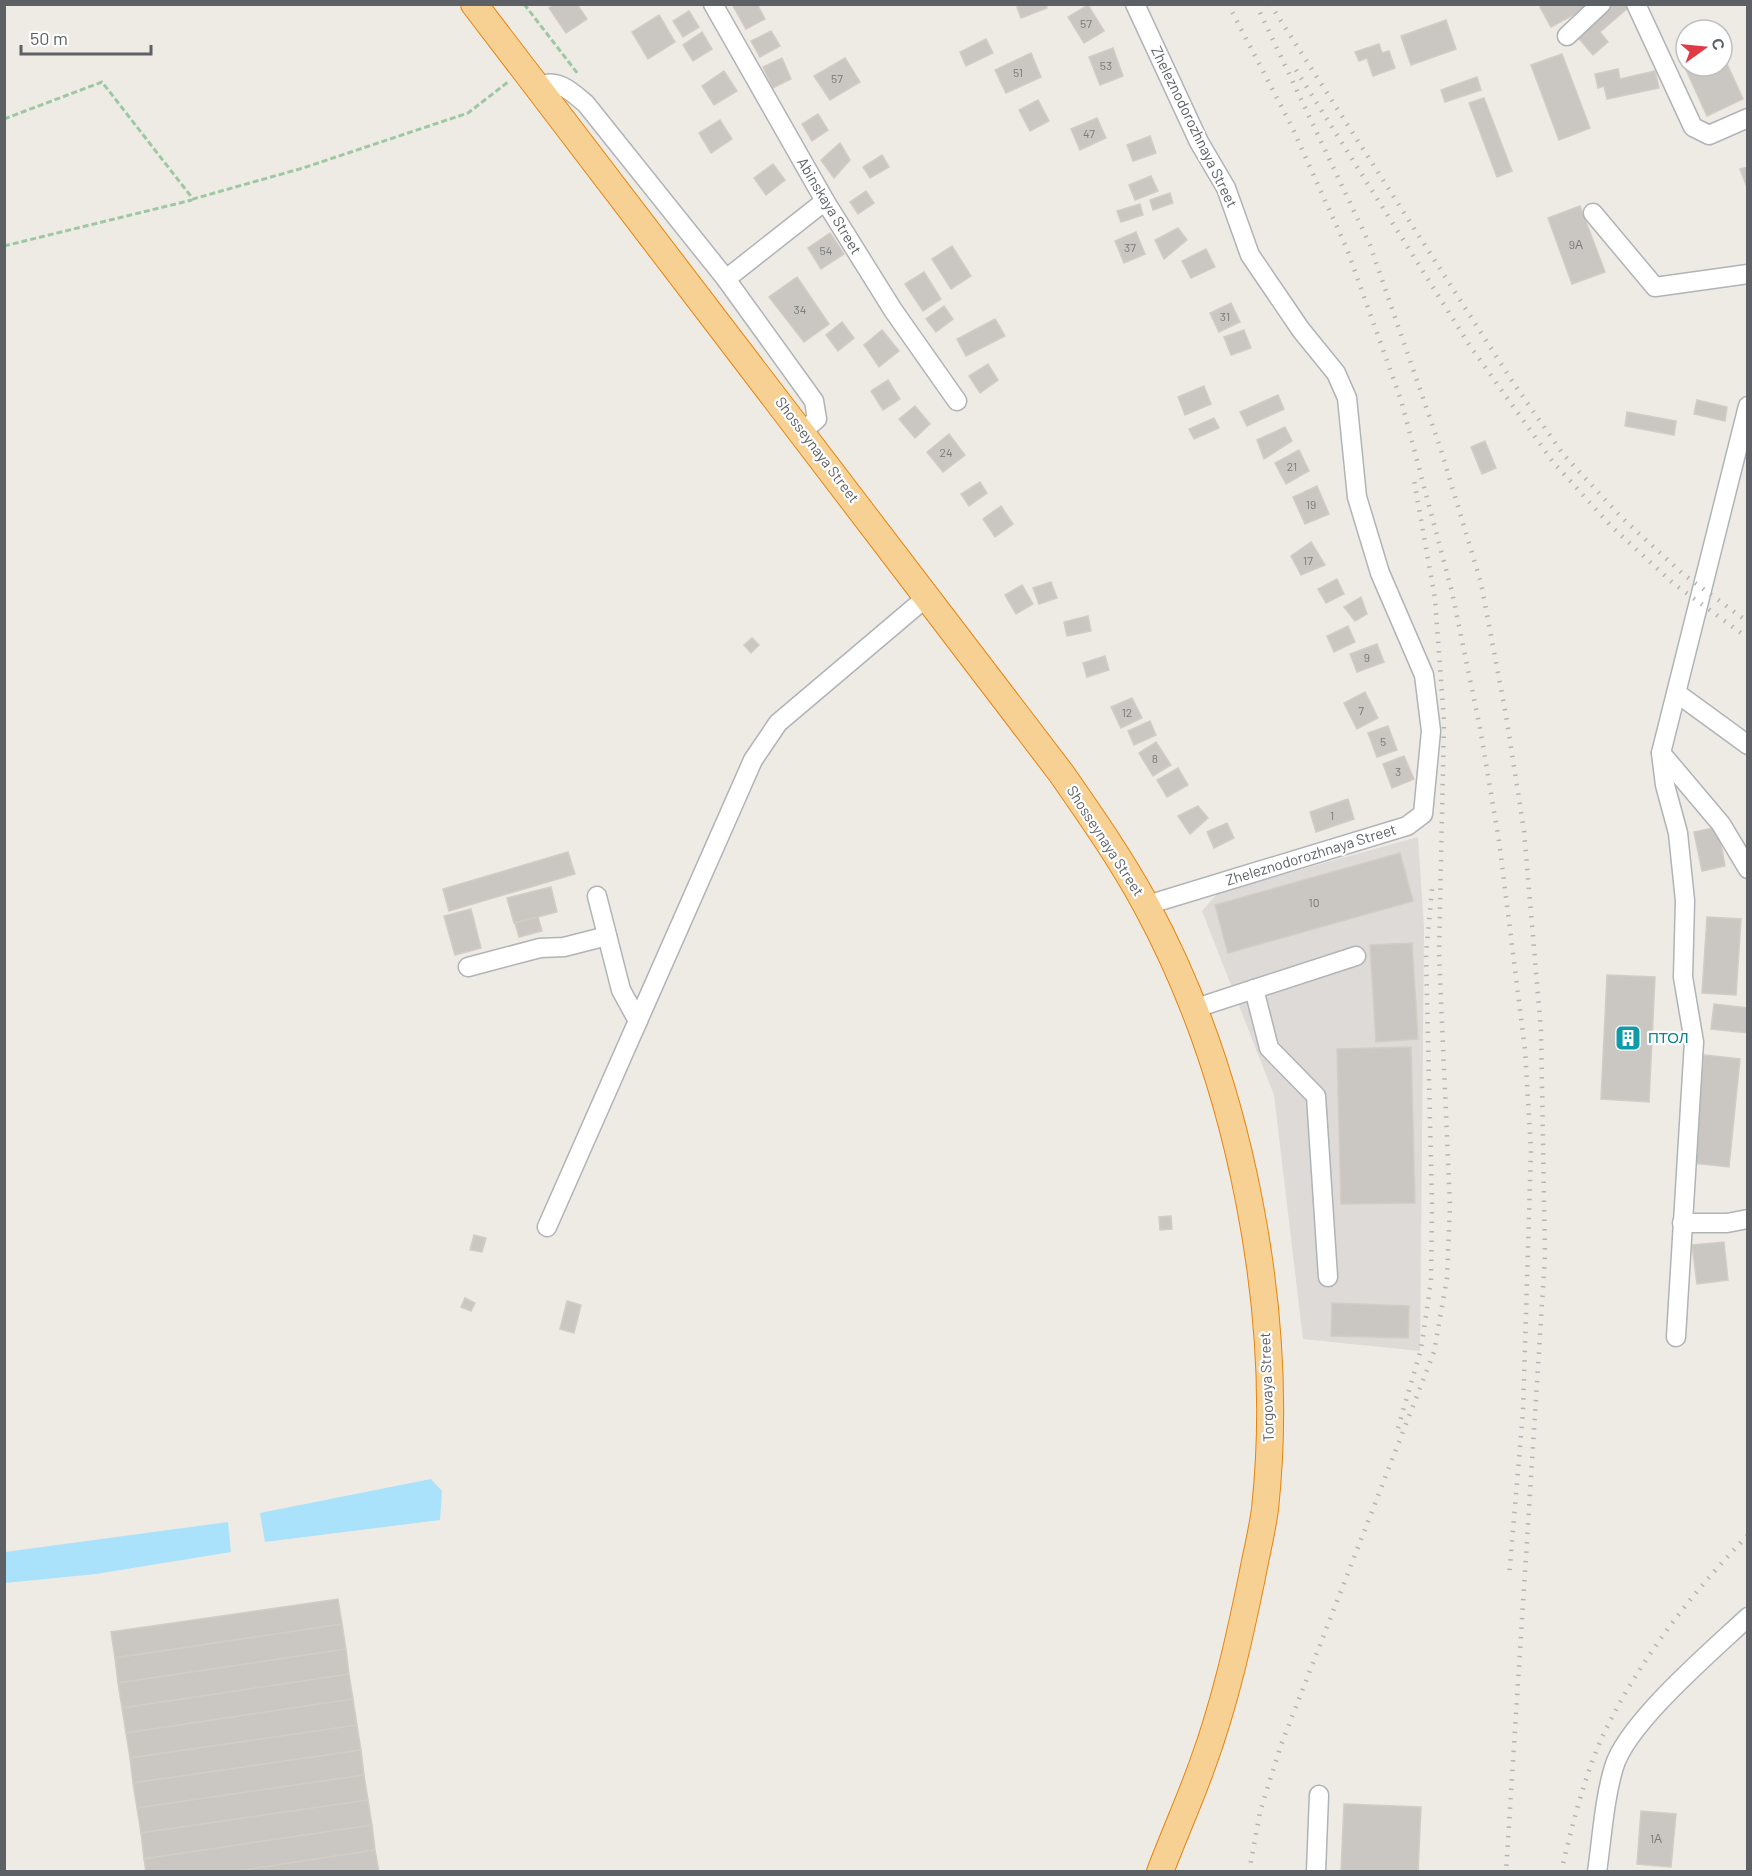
<svg xmlns="http://www.w3.org/2000/svg" width="1752" height="1876" font-family="Barlow,sans-serif">
<rect width="100%" height="100%" fill="#eeebe5"/>
<path fill="#dddad7" d="M1418,837L1424,928L1420,1351L1303,1339L1274,1095L1202,911L1219,892Z"/>
<g fill="#a9e2fa">
<path d="M431,1479L442,1491L440,1520L265,1542L260,1513Z"/>
<path d="M228,1522L231,1552L96,1574L5,1583V1552Z"/>
</g>
<g fill="#cac6c2" stroke="#d3ccc4" stroke-width="1.5">
<path d="M555,4H577L587,19L566,33L549,8Z"/>
<path d="M735,4H757L765,19L746,29L733,6Z"/>
<path d="M1023,4H1046L1047,8L1021,18L1017,7Z"/>
<path d="M1545,4H1587L1588,7L1551,27L1540,7Z"/>
<path d="M1610,4H1625L1628,8L1600,32L1608,42L1593,55L1575,34Z"/>
<path d="M1088,5L1104,31L1084,43L1068,17Z"/>
<path d="M689,11L699,27L683,37L673,21Z"/>
<path d="M659,15L675,42L648,59L632,32Z"/>
<path d="M1446,20L1456,49L1411,65L1401,36Z"/>
<path d="M771,31L780,46L760,57L751,41Z"/>
<path d="M702,32L712,49L693,61L683,45Z"/>
<path d="M986,39L993,53L966,66L960,52Z"/>
<path d="M1379,44L1382,53L1389,51L1395,68L1373,76L1367,58L1359,61L1355,52Z"/>
<path d="M1113,48L1123,76L1100,85L1089,57Z"/>
<path d="M1686,49V66H1722V53L1743,99L1707,116L1678,52Z"/>
<path d="M1031,53L1041,77L1006,93L995,70Z"/>
<path d="M1562,54L1590,128L1559,140L1531,65Z"/>
<path d="M782,58L791,79L773,88L763,67Z"/>
<path d="M845,58L860,82L830,100L814,76Z"/>
<path d="M1618,69L1620,79L1655,71L1659,88L1607,99L1604,86L1598,88L1595,74Z"/>
<path d="M724,71L737,91L714,105L702,86Z"/>
<path d="M1477,77L1481,90L1445,102L1441,90Z"/>
<path d="M1484,98L1512,171L1497,177L1469,103Z"/>
<path d="M1038,100L1049,121L1030,131L1019,110Z"/>
<path d="M818,114L828,130L812,141L802,124Z"/>
<path d="M1097,118L1106,138L1080,150L1071,129Z"/>
<path d="M720,120L732,139L711,153L699,133Z"/>
<path d="M1150,136L1156,153L1133,161L1127,145Z"/>
<path d="M840,143L850,160L834,178L821,160Z"/>
<path d="M882,155L889,167L870,178L863,167Z"/>
<path d="M773,164L785,180L766,195L754,178Z"/>
<path d="M1748,167V190L1740,169Z"/>
<path d="M1151,176L1158,191L1135,200L1129,185Z"/>
<path d="M866,191L874,203L858,214L850,202Z"/>
<path d="M1170,193L1173,203L1153,210L1150,200Z"/>
<path d="M1140,204L1143,215L1121,222L1117,211Z"/>
<path d="M1580,206L1605,272L1572,284L1548,218Z"/>
<path d="M1178,228L1187,240L1164,259L1155,240Z"/>
<path d="M1136,232L1145,254L1124,263L1115,241Z"/>
<path d="M830,233L844,254L821,269L808,248Z"/>
<path d="M952,246L971,276L951,289L932,259Z"/>
<path d="M1206,249L1215,267L1191,278L1182,261Z"/>
<path d="M924,272L941,299L923,311L905,284Z"/>
<path d="M797,277L829,324L804,342L769,297Z"/>
<path d="M1231,303L1240,322L1219,332L1210,313Z"/>
<path d="M944,306L953,319L936,332L926,319Z"/>
<path d="M995,319L1005,336L966,356L957,339Z"/>
<path d="M842,322L854,338L838,351L826,335Z"/>
<path d="M882,330L899,351L879,367L864,345Z"/>
<path d="M1244,330L1251,348L1231,355L1224,337Z"/>
<path d="M988,364L998,380L980,393L969,376Z"/>
<path d="M888,380L900,399L883,410L871,391Z"/>
<path d="M1204,386L1211,404L1185,415L1178,397Z"/>
<path d="M1278,395L1284,409L1247,426L1240,412Z"/>
<path d="M1697,400L1727,407L1725,421L1694,414Z"/>
<path d="M915,406L930,424L915,438L899,419Z"/>
<path d="M1627,412L1676,421L1674,435L1625,426Z"/>
<path d="M1214,418L1219,428L1194,439L1189,429Z"/>
<path d="M1285,427L1292,441L1264,459L1257,440Z"/>
<path d="M949,434L965,455L943,472L927,452Z"/>
<path d="M1485,441L1496,468L1482,474L1471,447Z"/>
<path d="M1299,450L1309,471L1286,484L1275,463Z"/>
<path d="M980,482L987,493L969,506L961,494Z"/>
<path d="M1317,486L1329,514L1305,524L1293,497Z"/>
<path d="M1001,506L1013,524L995,537L983,519Z"/>
<path d="M1311,542L1325,565L1301,575L1291,556Z"/>
<path d="M1337,579L1344,594L1326,603L1318,589Z"/>
<path d="M1051,582L1057,598L1039,604L1033,588Z"/>
<path d="M1022,585L1033,604L1016,614L1005,595Z"/>
<path d="M1361,597L1367,614L1355,621L1344,607Z"/>
<path d="M1088,616L1091,631L1067,636L1064,622Z"/>
<path d="M1348,626L1355,642L1334,652L1327,636Z"/>
<path d="M752,638L759,645L751,653L744,645Z"/>
<path d="M1377,644L1384,662L1357,672L1350,654Z"/>
<path d="M1105,656L1109,670L1087,677L1083,663Z"/>
<path d="M1365,692L1378,718L1357,729L1344,703Z"/>
<path d="M1132,698L1142,718L1121,728L1111,707Z"/>
<path d="M1150,721L1156,735L1134,745L1128,731Z"/>
<path d="M1388,726L1397,750L1377,757L1368,733Z"/>
<path d="M1156,742L1171,765L1153,776L1139,753Z"/>
<path d="M1404,756L1414,779L1392,788L1383,764Z"/>
<path d="M1178,768L1188,785L1167,797L1157,780Z"/>
<path d="M1348,799L1354,819L1316,832L1310,812Z"/>
<path d="M1198,806L1208,818L1190,834L1178,816Z"/>
<path d="M1227,823L1234,838L1214,848L1207,832Z"/>
<path d="M1718,827L1725,866L1702,871L1694,832Z"/>
<path d="M568,852L575,874L449,911L443,889Z"/>
<path d="M1400,853L1413,901L1228,953L1215,905Z"/>
<path d="M551,887L557,912L514,923L507,898Z"/>
<path d="M471,909L481,948L455,955L444,916Z"/>
<path d="M538,917L542,931L519,937L515,923Z"/>
<path d="M1707,917L1741,919L1736,995L1702,993Z"/>
<path d="M1412,943L1418,1039L1376,1042L1370,945Z"/>
<path d="M1607,975L1655,977L1649,1102L1601,1099Z"/>
<path d="M1714,1004L1748,1008V1033L1711,1029Z"/>
<path d="M1411,1047L1415,1203L1341,1204L1337,1049Z"/>
<path d="M1704,1055L1740,1059L1729,1167L1693,1163Z"/>
<path d="M1171,1216L1172,1229L1160,1230L1159,1217Z"/>
<path d="M474,1235L486,1238L482,1252L470,1250Z"/>
<path d="M1724,1242L1728,1280L1697,1284L1692,1245Z"/>
<path d="M465,1298L475,1303L471,1311L461,1307Z"/>
<path d="M567,1301L581,1305L574,1333L560,1329Z"/>
<path d="M1332,1303L1409,1306L1408,1338L1331,1336Z"/>
<path d="M338,1599L342,1624L115,1658L111,1632Z"/>
<path d="M342,1624L346,1649L118,1683L115,1658Z"/>
<path d="M346,1649L349,1674L122,1708L118,1683Z"/>
<path d="M349,1674L353,1699L126,1733L122,1708Z"/>
<path d="M353,1699L357,1725L130,1758L126,1733Z"/>
<path d="M357,1725L361,1750L133,1783L130,1758Z"/>
<path d="M361,1750L364,1775L137,1808L133,1783Z"/>
<path d="M364,1775L368,1800L141,1833L137,1808Z"/>
<path d="M368,1800L372,1825L144,1859L141,1833Z"/>
<path d="M1344,1804L1421,1807L1418,1872H1341Z"/>
<path d="M1641,1811L1676,1814L1671,1867L1637,1864Z"/>
<path d="M372,1825L375,1850L232,1872H146L144,1859Z"/>
<path d="M375,1850L379,1872H232Z"/>
</g>
<g fill="none" stroke-linecap="round" stroke-linejoin="round">
<g stroke="#b0b3b7" stroke-width="21">
<g id="minor">
<path d="M713,4L825,201L893,310L957,401"/>
<path d="M1135,4L1199,142L1226,188L1250,255L1301,330L1336,373L1347,398L1357,497L1380,573L1424,675L1431,731L1423,814L1407,826L1147,905"/>
<path d="M1636,4L1693,127L1709,135L1748,118"/>
<path d="M1567,36L1601,4"/>
<path d="M537,86C558,78 571,91 586,104L726,279L814,401L817,419L803,431"/>
<path d="M1593,213L1655,287L1748,274"/>
<path d="M726,279L825,201"/>
<path d="M1678,694L1748,745"/>
<path d="M1661,753L1721,824L1748,869"/>
<path d="M597,896L621,990L638,1021"/>
<path d="M468,967L540,948L564,947L607,936"/>
<path d="M1254,989L1269,1048L1316,1096L1328,1277"/>
<path d="M1193,1009L1356,956"/>
<path d="M1682,1223H1727L1748,1219"/>
<path d="M547,1227L753,760L778,723L928,596"/>
<path d="M1676,1337L1694,1042L1683,977L1685,901L1678,833L1665,785L1661,753L1748,406"/>
<path d="M1316,1872L1319,1795"/>
<path d="M1597,1872C1602,1838 1604,1800 1614,1767C1627,1723 1713,1650 1748,1617"/>
</g>
</g>
<g stroke="#e6840d" stroke-width="28">
<path id="highway" d="M474,4L1061,773C1091,816 1121,859 1146,905C1240,1078 1286,1313 1265,1509C1262,1532 1256,1555 1252,1577C1239,1640 1225,1703 1203,1763C1190,1800 1174,1835 1160,1872"/>
</g>
<g stroke="#9ec7a3" stroke-width="3" stroke-dasharray="6 3" stroke-linecap="butt">
<path d="M524,4L578,74"/>
<path d="M4,119L102,82L193,199L303,168L468,113L508,82"/>
<path d="M4,246L192,200"/>
</g>
<use href="#minor" stroke="#fff" stroke-width="18"/>
<use href="#highway" stroke="#f7d093" stroke-width="26"/>
<g stroke="#b3b4b5" stroke-width="4.5" stroke-dasharray="1.5 8" stroke-linecap="butt">
<path d="M1228,4L1291,125L1347,249L1401,400L1452,592L1480,728L1499,841L1525,1050L1531,1150L1523,1412L1509,1577"/>
<path d="M1256,4L1370,245L1441,450L1481,583L1506,715L1524,831L1541,1030L1545,1256L1506,1872"/>
<path d="M1270,4L1512,381L1563,454L1621,517L1683,574L1748,622"/>
<path d="M1296,70L1470,346L1553,462L1612,527L1674,584L1748,638"/>
<path d="M1398,1428L1421,1349L1431,1281L1432,1205L1426,954L1432,889"/>
<path d="M1249,1872L1260,1812L1281,1745L1434,1352L1447,1278L1450,1206L1439,954L1444,721L1435,599L1414,480"/>
<path d="M1561,1872C1572,1826 1585,1773 1605,1731C1641,1658 1691,1594 1748,1535"/>
</g>
</g>
<defs>
<g id="building-square" transform="scale(1.35)"><rect x="-9" y="-9" width="18" height="18" rx="4" fill="#0f9aa8" stroke="#fff"/><path d="M-4-6H4V6H1V3H-1V6H-4ZM-2.5-4.3h1.7v1.8h-1.7ZM.8-4.3h1.7v1.8H.8ZM-2.5-1h1.7V.8h-1.7ZM.8-1h1.7V.8H.8Z" fill="#fff"/></g>
</defs>
<g fill-rule="evenodd">
<use href="#building-square" x="1628" y="1038"/>
</g>
<g text-anchor="middle" stroke-width="4.5" stroke-linejoin="round" paint-order="stroke">
<g font-size="12" fill="#787a7c">
<text x="1086" y="28">57</text>
<text x="1106" y="70">53</text>
<text x="1018" y="77">51</text>
<text x="837" y="83">57</text>
<text x="1089" y="138">47</text>
<text x="1576" y="249">9А</text>
<text x="1130" y="252">37</text>
<text x="826" y="255">54</text>
<text x="800" y="314">34</text>
<text x="1225" y="321">31</text>
<text x="946" y="457">24</text>
<text x="1292" y="471">21</text>
<text x="1311" y="509">19</text>
<text x="1308" y="565">17</text>
<text x="1367" y="662">9</text>
<text x="1361" y="715">7</text>
<text x="1127" y="717">12</text>
<text x="1383" y="746">5</text>
<text x="1155" y="763">8</text>
<text x="1398" y="776">3</text>
<text x="1332" y="820">1</text>
<text x="1314" y="907">10</text>
<text x="1656" y="1843">1А</text>
</g>
<g font-size="15" fill="#5d6165" stroke="#fff">
<text transform="translate(1194 127) rotate(64)" y="5">Zheleznodorozhnaya Street</text>
<text transform="translate(829 206) rotate(59)" y="5">Abinskaya Street</text>
<text transform="translate(817 450) rotate(53)" y="5">Shosseynaya Street</text>
<text transform="translate(1105 841) rotate(57)" y="5">Shosseynaya Street</text>
<text transform="translate(1311 855) rotate(-17)" y="5">Zheleznodorozhnaya Street</text>
<text transform="translate(1267 1387) rotate(-92)" y="5">Torgovaya Street</text>
</g>
<g font-size="15" fill="#0d838f" stroke="#fff" text-anchor="start">
<text x="1648" y="1043">ПТОЛ</text>
</g>
</g>
<rect width="1752" height="1876" fill="none" stroke="#5d6165" stroke-width="12"/>
<g transform="translate(1704 48) rotate(75)"><circle r="28" fill="#ffffff" stroke="#bec0c1" stroke-width="1.5"/>
<path d="M0-4.5L10 22L0 15L-10 22Z" fill="#e03a44"/>
<text y="-9" font-size="16" font-weight="bold" text-anchor="middle" fill="#5d6165">С</text>
</g>
<path d="M21 45v9h130v-9" fill="none" stroke="#5d6165" stroke-width="3"/>
<text x="30" y="45" font-size="18" fill="#5d6165" stroke="#ffffff" stroke-width="4.5" paint-order="stroke">50 m</text>
</svg>
